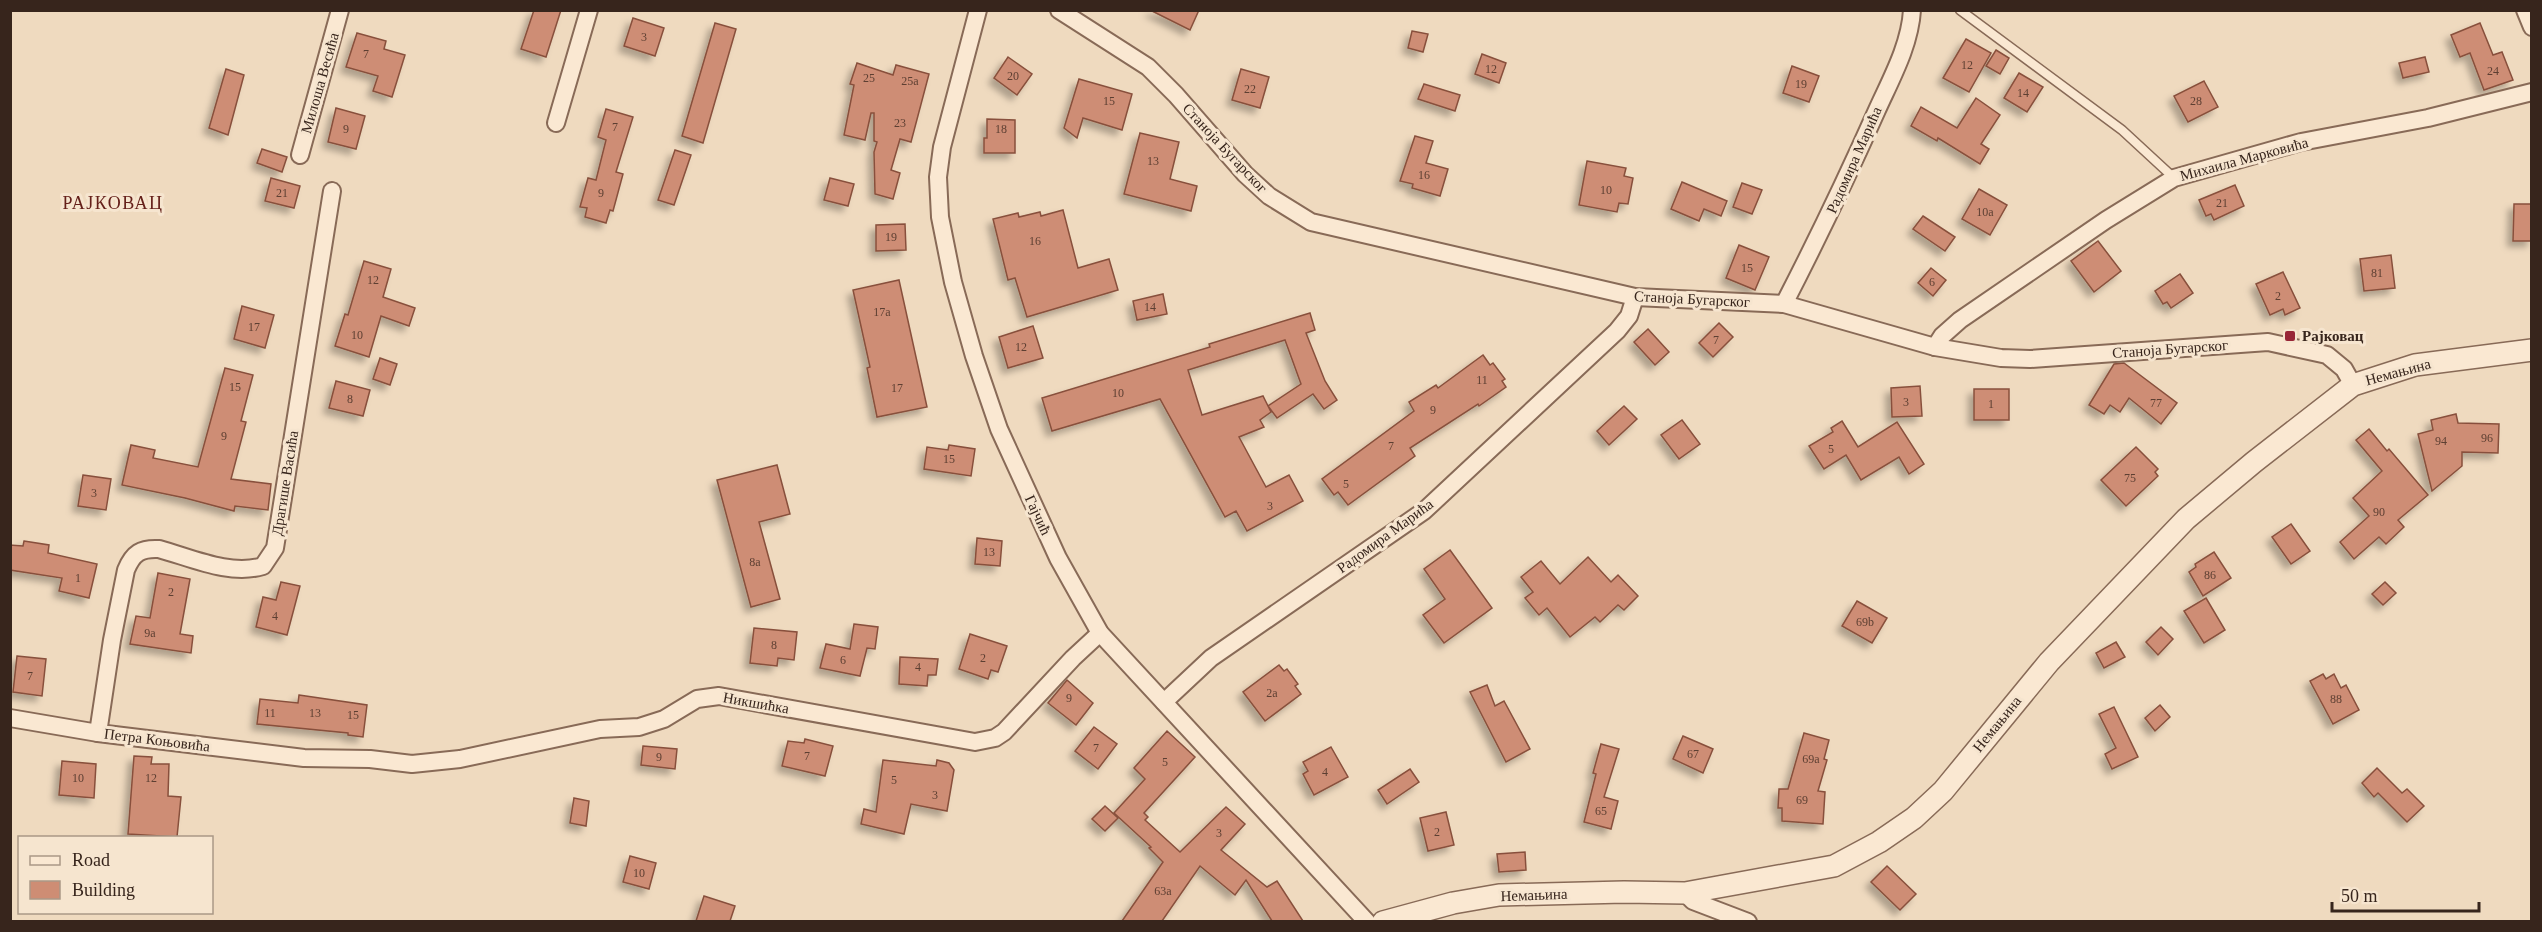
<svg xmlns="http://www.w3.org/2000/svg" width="2542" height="932" font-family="Georgia,serif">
<defs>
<filter id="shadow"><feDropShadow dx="-5.5" dy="5.5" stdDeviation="3" flood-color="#0004"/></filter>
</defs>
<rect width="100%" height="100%" fill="#efdabf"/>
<g fill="#ce8d74" stroke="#88503c" stroke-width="1.5" filter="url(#shadow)">
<path d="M534,10H561L546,57L521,49Z"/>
<path d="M1150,10H1199L1190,30Z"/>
<path d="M633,18L664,28L655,56L624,46Z"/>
<path d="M715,23L736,29L703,143L682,136Z"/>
<path d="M2480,23L2493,55L2502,52L2513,80L2484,90L2470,53L2460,57L2451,35Z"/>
<path d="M1412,31L1428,34L1423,52L1408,48Z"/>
<path d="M357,33L386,41L384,49L405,55L392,97L373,91L378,76L346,67Z"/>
<path d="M1966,39L1991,53L1969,92L1943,78Z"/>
<path d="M1996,50L2009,58L2000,74L1986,66Z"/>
<path d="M1482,54L1506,63L1499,83L1475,74Z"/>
<path d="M1008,57L1032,74L1017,95L994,78Z"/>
<path d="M2425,57L2429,72L2403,78L2399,63Z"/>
<path d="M857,63L893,75L896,65L929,74L911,142L900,139L891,170L900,173L893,199L875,194L874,152L877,142L874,141V113H871L865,140L844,135L854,85L850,84Z"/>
<path d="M1792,66L1819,76L1809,102L1783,93Z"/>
<path d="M226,69L244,75L228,135L209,128Z"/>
<path d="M1241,69L1269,77L1260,108L1232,100Z"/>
<path d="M2019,73L2043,87L2027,112L2004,98Z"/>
<path d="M1079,79L1132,94L1122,130L1083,118L1077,138L1064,128Z"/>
<path d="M2204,81L2218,107L2188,122L2174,96Z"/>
<path d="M1424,84L1460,95L1455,111L1418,99Z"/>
<path d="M1976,98L2000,115L1981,144L1989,149L1980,164L1938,138L1937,141L1911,126L1921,107L1957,128Z"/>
<path d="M336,108L365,116L356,149L328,142Z"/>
<path d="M606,109L633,117L616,172L623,174L613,211L610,210L606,223L585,217L587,208L580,207L588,178L596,180L606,140L598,137Z"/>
<path d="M987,119L1015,120V153H984V138H987Z"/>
<path d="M1140,133L1179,142L1170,179L1197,186L1191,211L1124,194Z"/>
<path d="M1415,136L1433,141L1426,163L1448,169L1440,196L1412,188L1413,184L1400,181Z"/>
<path d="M262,149L287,157L282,172L257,163Z"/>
<path d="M675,150L691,155L674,205L658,200Z"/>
<path d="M1587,161L1626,168L1624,176L1633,178L1628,204L1619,203L1617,212L1579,205Z"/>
<path d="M271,178L300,186L294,208L265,201Z"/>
<path d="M830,178L854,184L848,206L824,200Z"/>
<path d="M1682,182L1727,201L1721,216L1704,209L1699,221L1671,209Z"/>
<path d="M1742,183L1762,190L1752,214L1733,207Z"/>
<path d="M2235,185L2244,206L2214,220L2211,214L2206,216L2199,200Z"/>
<path d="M1979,189L2007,205L1990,235L1962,219Z"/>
<path d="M2514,204H2532V241H2513Z"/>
<path d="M1063,210L1078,268L1109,259L1118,290L1027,317L1015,278L1008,280L993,219L1018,213L1019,217L1040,212L1041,216Z"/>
<path d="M1923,216L1955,237L1945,251L1913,229Z"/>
<path d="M905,224L906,250L876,251V225Z"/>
<path d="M2098,241L2121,271L2094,292L2071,261Z"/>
<path d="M1739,245L1769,257L1755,290L1726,278Z"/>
<path d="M2391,255L2395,288L2364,291L2360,259Z"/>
<path d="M364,261L391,269L383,297L415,308L409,326L381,316L369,357L335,346L345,314L348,315Z"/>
<path d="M1931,268L1946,280L1933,296L1918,283Z"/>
<path d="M2283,272L2300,308L2285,315L2283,309L2270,315L2256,284Z"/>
<path d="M2180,274L2193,293L2171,308L2167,302L2163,304L2155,291Z"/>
<path d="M899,280L927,407L877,417L867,368L870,367L853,290Z"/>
<path d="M1163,294L1167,314L1137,320L1133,301Z"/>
<path d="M242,306L274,315L265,348L234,339Z"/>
<path d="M1310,313L1315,330L1306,333L1325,381L1337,400L1324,409L1313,394L1277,418L1268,406L1301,384L1285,340L1188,370L1202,415L1263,396L1271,412L1260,420L1264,427L1239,437L1266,487L1289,475L1303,501L1247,531L1236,511L1225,517L1160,399L1052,431L1042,398L1210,347L1209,344Z"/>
<path d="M1719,323L1733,337L1713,357L1699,343Z"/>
<path d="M1033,326L1043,358L1008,368L999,337Z"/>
<path d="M1648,329L1669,352L1655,365L1634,342Z"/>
<path d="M1483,355L1490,365L1493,363L1505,379L1502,381L1506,387L1479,406L1478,404L1410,448L1415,456L1348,505L1338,492L1334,495L1322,479L1414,411L1409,402L1436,385L1438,388Z"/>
<path d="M380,358L397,364L390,385L373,379Z"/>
<path d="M2124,363L2177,403L2161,424L2129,398L2120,412L2110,405L2104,414L2089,405L2114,364Z"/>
<path d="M225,368L253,375L241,421L246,422L231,479L271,484L268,510L235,506L234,511L185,498L122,485L131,445L155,450L153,458L198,467Z"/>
<path d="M336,381L370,390L363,416L329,408Z"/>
<path d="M1920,386L1922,416L1892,417L1891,388Z"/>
<rect x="1974" y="389" width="35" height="31"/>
<path d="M1624,406L1637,419L1609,445L1597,431Z"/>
<path d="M2456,414L2458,423L2499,424L2498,453L2462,452V466L2432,491L2418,434L2433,430L2431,420Z"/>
<path d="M1682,420L1700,444L1679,459L1661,435Z"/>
<path d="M1842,421L1858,447L1897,422L1924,464L1909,474L1899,457L1861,480L1846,455L1824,469L1809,446L1833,432L1831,428Z"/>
<path d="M2369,429L2387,451L2389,449L2428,495L2398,520L2404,527L2386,544L2379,537L2354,559L2340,542L2369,516L2353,498L2382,471L2356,440Z"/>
<path d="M949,445L975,449L971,476L924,469L927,447L948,450Z"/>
<path d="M2136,447L2158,469L2155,472L2158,476L2126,506L2101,480Z"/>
<path d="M777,465L790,514L759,522L780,599L751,607L717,480Z"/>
<path d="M83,475L111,479L106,510L78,506Z"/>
<path d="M2291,524L2310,551L2291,564L2272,537Z"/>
<path d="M977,538L1002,541L1000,566L975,564Z"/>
<path d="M24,541L49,545L48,553L97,564L89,598L59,591L62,578L10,570V545L23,546Z"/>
<path d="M1450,550L1492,608L1444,643L1423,615L1445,599L1424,569Z"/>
<path d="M2214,552L2231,578L2203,596L2189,572L2196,567L2195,564Z"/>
<path d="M1588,557L1611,582L1618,575L1638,596L1624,610L1618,605L1600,622L1595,617L1570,637L1547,608L1539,615L1525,598L1533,592L1521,577L1541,561L1560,584Z"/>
<path d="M158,573L190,579L180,634L193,636L191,653L130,644L136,616L150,618Z"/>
<path d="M281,582L300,586L287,635L256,627L263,597L276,600Z"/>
<path d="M2385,582L2396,593L2383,605L2372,594Z"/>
<path d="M2206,598L2225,630L2204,643L2184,611Z"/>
<path d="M1857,601L1887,618L1872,643L1842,626Z"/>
<path d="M854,624L878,627L875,649L867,648L860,676L820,668L826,644L850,649Z"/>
<path d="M2161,627L2173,639L2158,655L2146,642Z"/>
<path d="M754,628L797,632L794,660L778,658L777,666L750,663Z"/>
<path d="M970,634L1007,646L998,672L991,670L988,679L959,669Z"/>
<path d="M2116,642L2125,657L2104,668L2096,653Z"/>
<path d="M17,656L46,659L42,696L13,692Z"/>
<path d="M900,657L938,659L936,675H928L927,686L899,684Z"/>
<path d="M1279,665L1284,671L1287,669L1298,684L1295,686L1301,694L1265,721L1243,692Z"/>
<path d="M2323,674L2326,679L2334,674L2341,688L2346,685L2359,710L2333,724L2310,681Z"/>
<path d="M1067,680L1093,703L1076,725L1048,703Z"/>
<path d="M1487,685L1495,706L1504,701L1530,749L1506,762L1470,692Z"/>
<path d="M299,695L367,705L363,737L348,735V733L257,724L260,699L298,703Z"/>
<path d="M2160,705L2170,717L2155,731L2145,718Z"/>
<path d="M2114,707L2138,757L2112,769L2105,754L2116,748L2099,714Z"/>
<path d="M1094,727L1117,744L1098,769L1075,751Z"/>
<path d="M1167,731L1195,757L1144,813L1148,817L1145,820L1180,852L1226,807L1245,824L1221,850L1267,887L1277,881L1303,921H1272L1246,880L1235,895L1200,866L1162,921H1122L1163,862L1149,848L1151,847L1114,813L1145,779L1134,768Z"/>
<path d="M1804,733L1829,740L1824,759L1827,760L1818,791L1825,792L1823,824L1782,821V808H1778L1779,789H1788Z"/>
<path d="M1683,736L1713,749L1703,773L1673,759Z"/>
<path d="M805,739L833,746L825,776L782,766L788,741L804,743Z"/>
<path d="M1601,744L1619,749L1604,797L1618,801L1611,829L1584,822L1596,774L1593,773Z"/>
<path d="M643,746L677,749L675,769L641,765Z"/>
<path d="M1331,747L1348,777L1314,795L1303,774L1308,771L1303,762Z"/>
<path d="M134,756L152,757L151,764H169L168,796L181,797L177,837L128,834Z"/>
<path d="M883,760L936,766L937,760L949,763L954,770L947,811L911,804L904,834L861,824L864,809L876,812Z"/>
<path d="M62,761L96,764L94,798L59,795Z"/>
<path d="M2377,768L2402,793L2407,789L2424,806L2407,822L2378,793L2374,797L2362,783Z"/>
<path d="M1410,769L1419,782L1387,804L1378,790Z"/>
<path d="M574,798L589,801L586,826L570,823Z"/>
<path d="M1105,806L1118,818L1105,831L1092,819Z"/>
<path d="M1446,812L1454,845L1428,851L1420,818Z"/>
<path d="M1525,852L1526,870L1499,872L1497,854Z"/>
<path d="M630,856L656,863L649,889L623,882Z"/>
<path d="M1887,866L1916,894L1900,910L1871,882Z"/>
<path d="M704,896L735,906L730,921H696Z"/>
</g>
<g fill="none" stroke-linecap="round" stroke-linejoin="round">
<g stroke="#886a57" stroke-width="11">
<path id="service" d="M1960,10L2122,130L2174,178"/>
</g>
<g stroke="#886a57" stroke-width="20">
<g id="minor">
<path d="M978,10L942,147L938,177L940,217L953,282L974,356L999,429L1058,558L1100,633L1367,922"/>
<path d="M1059,10L1148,67L1176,95L1245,174L1269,196L1311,222L1635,297L1784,304L1935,347L2001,358L2030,359L2268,342L2327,355L2344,369L2353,385"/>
<path d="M2525,10L2532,27"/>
<path d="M556,123L589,10"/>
<path d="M300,155L340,10"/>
<path d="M1784,304C1817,240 1848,175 1877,110C1891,79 1910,45 1912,10"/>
<path d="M1935,347L1942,336L1960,320L2106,220L2174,178L2301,142L2428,118L2532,92"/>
<path d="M1164,702L1211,658L1424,511L1617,331L1629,316L1635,297"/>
<path d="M10,718L98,733L304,758L370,759L412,764L460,759L600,729L639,727L664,719L697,699L719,696L975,742L995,738L1004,732L1073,658L1100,633"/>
<path d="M98,733L112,640L126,570C133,553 141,548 159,549C192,558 230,576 263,566L275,548L332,191"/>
<path d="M1685,893L1693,901L1748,922"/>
</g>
</g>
<g stroke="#886a57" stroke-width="24">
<path id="tertiary" d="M1383,922L1453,903L1499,895L1624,892L1685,893L1834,866L1879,842L1914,818L1943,791L2049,662L2186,519L2254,462L2353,385L2415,365L2532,350"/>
</g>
<use href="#service" stroke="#fae8d2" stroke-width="8"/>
<use href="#minor" stroke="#fae8d2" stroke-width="16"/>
<use href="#tertiary" stroke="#fae8d2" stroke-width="21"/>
</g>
<rect fill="#982536" stroke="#f6e5cf" stroke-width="2" x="2284" y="330" width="12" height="12" rx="3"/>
<g text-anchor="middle" stroke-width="6" stroke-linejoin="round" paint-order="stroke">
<g font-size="12" fill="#5d3f32">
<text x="644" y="41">3</text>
<text x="366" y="58">7</text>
<text x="1967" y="69">12</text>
<text x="1491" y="73">12</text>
<text x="2493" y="75">24</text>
<text x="1013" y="80">20</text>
<text x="869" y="82">25</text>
<text x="910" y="85">25a</text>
<text x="1801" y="88">19</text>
<text x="1250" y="93">22</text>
<text x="2023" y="97">14</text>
<text x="1109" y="105">15</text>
<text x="2196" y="105">28</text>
<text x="900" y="127">23</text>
<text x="615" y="131">7</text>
<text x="346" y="133">9</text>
<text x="1001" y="133">18</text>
<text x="1153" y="165">13</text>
<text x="1424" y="179">16</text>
<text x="1606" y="194">10</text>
<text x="282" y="197">21</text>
<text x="601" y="197">9</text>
<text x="2222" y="207">21</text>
<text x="1985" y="216">10a</text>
<text x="891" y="241">19</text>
<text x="1035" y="245">16</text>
<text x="1747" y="272">15</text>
<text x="2377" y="277">81</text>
<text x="373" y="284">12</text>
<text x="1932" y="286">6</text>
<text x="2278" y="300">2</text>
<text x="1150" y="311">14</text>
<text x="882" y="316">17a</text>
<text x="254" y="331">17</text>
<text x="357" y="339">10</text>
<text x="1716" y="344">7</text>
<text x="1021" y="351">12</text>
<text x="1482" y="384">11</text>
<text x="235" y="391">15</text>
<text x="897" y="392">17</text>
<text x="1118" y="397">10</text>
<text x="350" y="403">8</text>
<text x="1906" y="406">3</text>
<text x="2156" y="407">77</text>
<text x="1991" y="408">1</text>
<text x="1433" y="414">9</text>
<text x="224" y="440">9</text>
<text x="2487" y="442">96</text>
<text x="2441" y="445">94</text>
<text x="1391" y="450">7</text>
<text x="1831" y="453">5</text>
<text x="949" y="463">15</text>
<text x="2130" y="482">75</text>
<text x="1346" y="488">5</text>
<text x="94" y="497">3</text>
<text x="1270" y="510">3</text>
<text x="2379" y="516">90</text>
<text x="989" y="556">13</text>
<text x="755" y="566">8a</text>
<text x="2210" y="579">86</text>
<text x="78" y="582">1</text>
<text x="171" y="596">2</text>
<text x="275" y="620">4</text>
<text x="1865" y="626">69b</text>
<text x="150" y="637">9a</text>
<text x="774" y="649">8</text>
<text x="983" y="662">2</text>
<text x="843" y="664">6</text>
<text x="918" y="671">4</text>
<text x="30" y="680">7</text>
<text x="1272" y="697">2a</text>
<text x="1069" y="702">9</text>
<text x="2336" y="703">88</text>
<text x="270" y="717">11</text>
<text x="315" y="717">13</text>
<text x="353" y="719">15</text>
<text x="1096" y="752">7</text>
<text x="1693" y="758">67</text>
<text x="807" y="760">7</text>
<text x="659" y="761">9</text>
<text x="1811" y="763">69a</text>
<text x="1165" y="766">5</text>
<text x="1325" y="776">4</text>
<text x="78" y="782">10</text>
<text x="151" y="782">12</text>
<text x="894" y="784">5</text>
<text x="935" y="799">3</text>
<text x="1802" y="804">69</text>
<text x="1601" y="815">65</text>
<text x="1437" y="836">2</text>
<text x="1219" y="837">3</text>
<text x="639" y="877">10</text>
<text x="1163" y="895">63a</text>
</g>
<g font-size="15" fill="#37251c" stroke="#f6e5cf">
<text transform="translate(320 83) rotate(-74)" y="5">Милоша Весића</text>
<text transform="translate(1225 148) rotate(47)" y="5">Станоја Бугарског</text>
<text transform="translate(2244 159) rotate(-15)" y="5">Михаила Марковића</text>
<text transform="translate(1854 160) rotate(-66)" y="5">Радомира Марића</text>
<text transform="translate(1692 299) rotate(3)" y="5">Станоја Бугарског</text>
<text transform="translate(2170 349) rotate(-4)" y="5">Станоја Бугарског</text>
<text transform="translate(2398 372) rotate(-15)" y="5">Немањина</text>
<text transform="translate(285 483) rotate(-81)" y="5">Драгише Васића</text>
<text transform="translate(1038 515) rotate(65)" y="5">Гајчић</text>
<text transform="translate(1385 536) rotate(-36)" y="5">Радомира Марића</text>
<text transform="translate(756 703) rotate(10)" y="5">Никшићка</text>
<text transform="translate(1997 724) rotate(-51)" y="5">Немањина</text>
<text transform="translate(157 740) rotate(7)" y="5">Петра Коњовића</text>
<text transform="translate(1534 895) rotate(-2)" y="5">Немањина</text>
</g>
<g font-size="15" font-weight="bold" fill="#37251c" stroke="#f6e5cf" text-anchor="start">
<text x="2302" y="341">Рајковац</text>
</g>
<g font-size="18" letter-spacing="1.5" fill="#65201a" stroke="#f6e5cf">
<text x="113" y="209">РАЈКОВАЦ</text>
</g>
</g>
<rect width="2542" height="932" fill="none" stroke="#37251c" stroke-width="24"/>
<rect x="18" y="836" width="195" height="78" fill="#f6e5cf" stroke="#aa9887" stroke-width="1.5"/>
<rect x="30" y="856" width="30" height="9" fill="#fae8d2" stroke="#aa9887" stroke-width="1.5"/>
<text x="72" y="866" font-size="18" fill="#37251c">Road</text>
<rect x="30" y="881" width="30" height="18" fill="#ce8d74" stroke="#aa9887" stroke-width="1.5"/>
<text x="72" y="896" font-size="18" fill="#37251c">Building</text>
<path d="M2332 902v9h147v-9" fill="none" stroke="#37251c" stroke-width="3"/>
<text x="2341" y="902" font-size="18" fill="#37251c" stroke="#f6e5cf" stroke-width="4.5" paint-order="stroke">50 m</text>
</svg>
